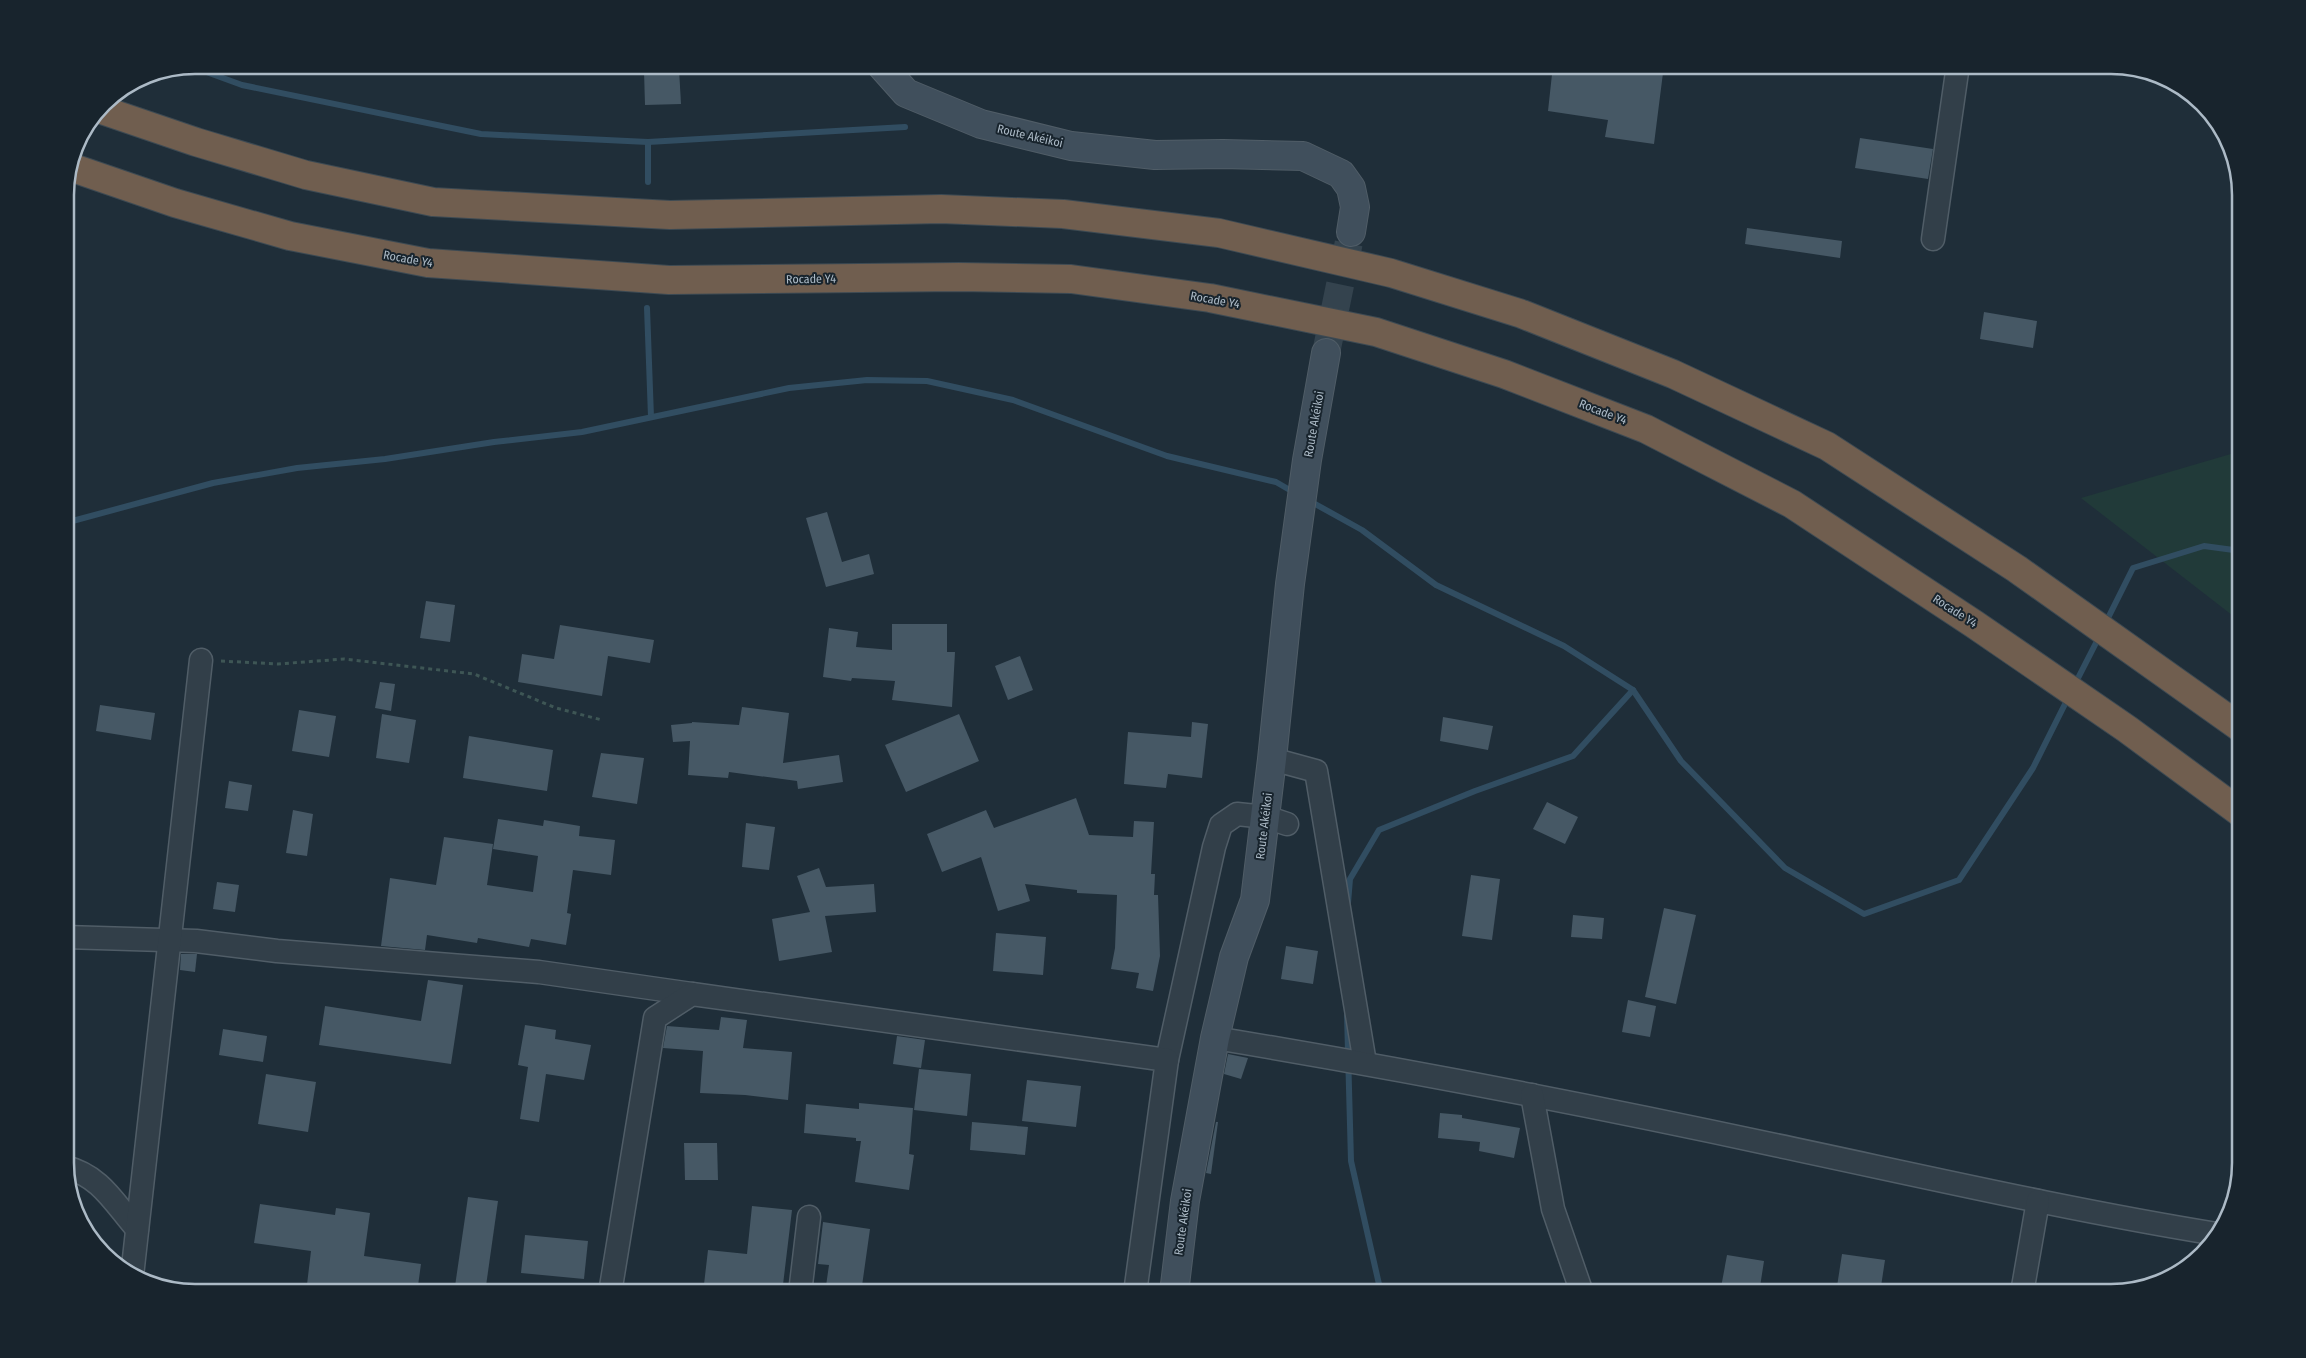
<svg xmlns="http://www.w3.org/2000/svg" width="2306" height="1358" font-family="'Fira Sans Condensed',sans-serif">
<rect width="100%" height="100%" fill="#1f2e39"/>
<path fill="#213a39" d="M2241,451V622L2081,498Z"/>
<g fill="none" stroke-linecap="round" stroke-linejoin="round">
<g stroke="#314d61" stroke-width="6">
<path d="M190,66L242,85L481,134L648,142L905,127"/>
<path d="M648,182V142"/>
<path d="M647,308L651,417"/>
<path d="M1308,500L1362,530L1436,585L1564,646L1633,690L1681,761L1785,868L1864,914L1959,880L2033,768L2068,698"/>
<path d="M65,523L213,483L297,468L385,459L494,442L582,432L789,388L867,380L927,381L1013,400L1167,456L1276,482L1295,493"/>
<path d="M2105,624L2133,568L2204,546L2241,551"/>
<path d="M2074,686L2100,635"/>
<path d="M1348,903L1350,879L1379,830L1475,791L1573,756L1633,690"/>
<path d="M1347,1015L1351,1161L1381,1293"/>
</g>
</g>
<g fill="#465865">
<path d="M1553,65H1664L1654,144L1605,137L1608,120L1548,111Z"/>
<path d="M679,69L681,104L645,105L644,71Z"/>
<path d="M1860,138L1933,149L1928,179L1855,168Z"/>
<path d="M1747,228L1842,241L1840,258L1745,244Z"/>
<path d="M1984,312L2037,321L2033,348L1980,339Z"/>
<path d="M827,512L842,562L869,554L874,574L826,587L806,518Z"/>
<path d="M426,601L455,605L450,642L420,638Z"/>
<path d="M892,624H947V652H955L952,707L892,700L895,681L852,678L851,681L823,677L829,628L858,632L856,647L892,650Z"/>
<path d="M560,625L654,640L650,663L608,656L602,696L518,682L522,654L554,659Z"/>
<path d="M1020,656L1033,690L1008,700L995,666Z"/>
<path d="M380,682L395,684L391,711L375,708Z"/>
<path d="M100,705L155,713L151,740L96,731Z"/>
<path d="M742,707L789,713L783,763L839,755L843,782L798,789L797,781L729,772L728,778L688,775L690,741L673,742L671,725L692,723V722L739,725Z"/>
<path d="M299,710L336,716L329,757L292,751Z"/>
<path d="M382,714L416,720L409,763L376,758Z"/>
<path d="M959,714L979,761L906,792L885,745Z"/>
<path d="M1443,717L1493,726L1488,750L1440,741Z"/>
<path d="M1192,722L1208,724L1202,778L1168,774L1166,788L1124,784L1128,732L1191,737Z"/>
<path d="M469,736L553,750L547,791L463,778Z"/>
<path d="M601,753L644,758L637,804L592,797Z"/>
<path d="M229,781L252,785L248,811L225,808Z"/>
<path d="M1076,798L1089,835L1133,837L1134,821L1154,822L1151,874H1155L1154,895H1158L1160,956L1153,991L1136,988L1139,973L1111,969L1115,948L1117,895L1077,893V890L1025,884L1030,901L998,911L981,857L942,872L927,834L986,810L994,828Z"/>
<path d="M1547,802L1578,817L1565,844L1533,829Z"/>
<path d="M293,810L313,814L307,856L286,853Z"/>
<path d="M498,819L543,826L544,820L580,826L579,836L615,840L611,875L573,870L567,913L571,914L566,945L531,939L529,947L478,938L477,943L427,935L425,950L381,946L390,878L436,885L444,837L493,844L487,885L533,892L538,856L493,849Z"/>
<path d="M746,823L775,827L769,870L742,867Z"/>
<path d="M819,868L826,887L874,884L876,912L825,916L832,952L779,961L772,919L810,912L797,876Z"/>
<path d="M1471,875L1500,879L1492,940L1462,936Z"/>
<path d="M217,882L239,885L235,912L213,909Z"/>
<path d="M1664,908L1696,915L1676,1004L1645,997Z"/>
<path d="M1573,915L1604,918L1602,939L1571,937Z"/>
<path d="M996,933L1046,937L1043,975L993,971Z"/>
<path d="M1286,946L1318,951L1313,984L1281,979Z"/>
<path d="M181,954H197L195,972L180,970Z"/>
<path d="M428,980L463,985L451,1064L319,1045L325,1006L421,1021Z"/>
<path d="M1628,1000L1656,1006L1650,1037L1622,1032Z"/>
<path d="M721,1017L747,1020L743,1048L792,1052L788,1100L745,1095L700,1093L703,1051L663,1048L667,1026L719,1030Z"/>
<path d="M525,1025L556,1030L555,1039L591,1045L584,1080L546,1074L539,1122L520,1119L528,1067L518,1065Z"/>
<path d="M223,1029L267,1036L263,1062L219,1055Z"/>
<path d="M897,1036L925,1040L921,1068L893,1064Z"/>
<path d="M1228,1054L1248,1058L1241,1079L1224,1074Z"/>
<path d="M919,1069L971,1074L967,1116L914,1110Z"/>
<path d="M266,1074L316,1082L308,1132L258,1124Z"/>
<path d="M1027,1080L1081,1086L1076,1127L1022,1121Z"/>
<path d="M859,1103L913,1108L909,1154L914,1155L909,1190L855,1182L861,1141H856V1138L804,1133L806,1104L859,1109Z"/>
<path d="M1440,1113L1462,1115V1118L1520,1128L1514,1158L1479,1151L1480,1142L1438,1138Z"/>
<path d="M972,1122L1028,1127L1025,1155L970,1150Z"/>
<path d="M1216,1122H1218L1211,1174L1206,1173Z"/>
<path d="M684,1143H717L718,1180H685Z"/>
<path d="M468,1197L498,1201L485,1293H454Z"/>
<path d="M260,1204L335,1215L336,1208L370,1213L364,1256L421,1264L417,1293H373L356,1291V1293H306L311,1251L254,1243Z"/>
<path d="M752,1206L792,1210L782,1293H703L708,1250L747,1254Z"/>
<path d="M823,1222L870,1229L861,1293H825L829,1265L818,1264Z"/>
<path d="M525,1235L588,1241L584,1279L521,1273Z"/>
<path d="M1842,1254L1885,1260L1880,1293H1836Z"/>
<path d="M1727,1255L1764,1261L1759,1293H1720Z"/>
</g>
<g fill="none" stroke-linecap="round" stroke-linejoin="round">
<path stroke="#34434e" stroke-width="28" stroke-dasharray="28 14" stroke-linecap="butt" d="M1326,353L1351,232"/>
<g stroke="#505d67" stroke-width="25">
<g id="street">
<path d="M1933,239L1958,65"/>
<path d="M1272,759L1316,771L1365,1063"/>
<path d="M65,937L196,941L277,951L539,972L692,994"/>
<path d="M1215,1038C1402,1069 1589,1105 1775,1145C1922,1176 2069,1210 2217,1234"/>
<path d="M1167,1060L1214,847L1221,825L1237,814L1266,817L1287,824"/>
<path d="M1532,1095L1553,1209L1582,1293"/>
<path d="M65,1167C101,1176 114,1203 137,1229"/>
<path d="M132,1276L201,660"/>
<path d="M610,1293L655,1018L692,994L1167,1060L1135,1293"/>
<path d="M800,1293L809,1217"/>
<path d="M2022,1293L2038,1201"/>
</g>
</g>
<g stroke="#505d67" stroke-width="30">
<g id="secondary">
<path d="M881,65L906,93L981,124L1071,146L1155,155L1223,154L1303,156L1341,174L1351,188L1355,207L1351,232"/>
<path d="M1174,1293L1185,1201L1215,1038L1234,957L1255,900L1272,759L1290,584L1307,460L1326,353"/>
</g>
</g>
<g stroke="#3d4a53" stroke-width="30">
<g id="highway">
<path d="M99,109L196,142L306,175L433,202L670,215L941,209L1063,214L1219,233L1391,273L1522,314L1673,374L1827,446L2017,569L2241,728"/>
<path d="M70,167L175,203L290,236L428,263L669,280L959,277L1071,279L1210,298L1376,332L1504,374L1646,429L1792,504L1974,624L2127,729L2241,813"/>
</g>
</g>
<path stroke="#3e5655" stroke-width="3" stroke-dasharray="4 4" stroke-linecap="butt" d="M221,661L278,664L344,659L474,674L556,708L602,720"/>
<use href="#street" stroke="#323f49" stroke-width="22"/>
<use href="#secondary" stroke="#404f5c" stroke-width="28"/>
<use href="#highway" stroke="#705e4f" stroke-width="28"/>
</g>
<g text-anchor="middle" stroke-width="4" stroke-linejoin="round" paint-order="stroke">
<g font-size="12" fill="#acbac6" stroke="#18242d">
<text transform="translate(1030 136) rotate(13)" y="4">Route Akéikoi</text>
<text transform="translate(408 259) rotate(10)" y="4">Rocade Y4</text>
<text transform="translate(811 279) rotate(-1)" y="4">Rocade Y4</text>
<text transform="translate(1215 300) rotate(10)" y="4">Rocade Y4</text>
<text transform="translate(1603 412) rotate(21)" y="4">Rocade Y4</text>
<text transform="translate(1314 424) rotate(-80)" y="4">Route Akéikoi</text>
<text transform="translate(1955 611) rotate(33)" y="4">Rocade Y4</text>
<text transform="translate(1264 826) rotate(-83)" y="4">Route Akéikoi</text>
<text transform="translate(1183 1222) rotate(-82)" y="4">Route Akéikoi</text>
</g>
</g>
<path d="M0 0H2306V1358H0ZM195 74H2111A121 121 0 0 1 2232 195V1163A121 121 0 0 1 2111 1284H195A121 121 0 0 1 74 1163V195A121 121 0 0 1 195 74Z" fill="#18242d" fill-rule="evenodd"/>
<path fill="none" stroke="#acbac6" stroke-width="2.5" d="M195 74H2111A121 121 0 0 1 2232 195V1163A121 121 0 0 1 2111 1284H195A121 121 0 0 1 74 1163V195A121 121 0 0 1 195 74Z"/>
</svg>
